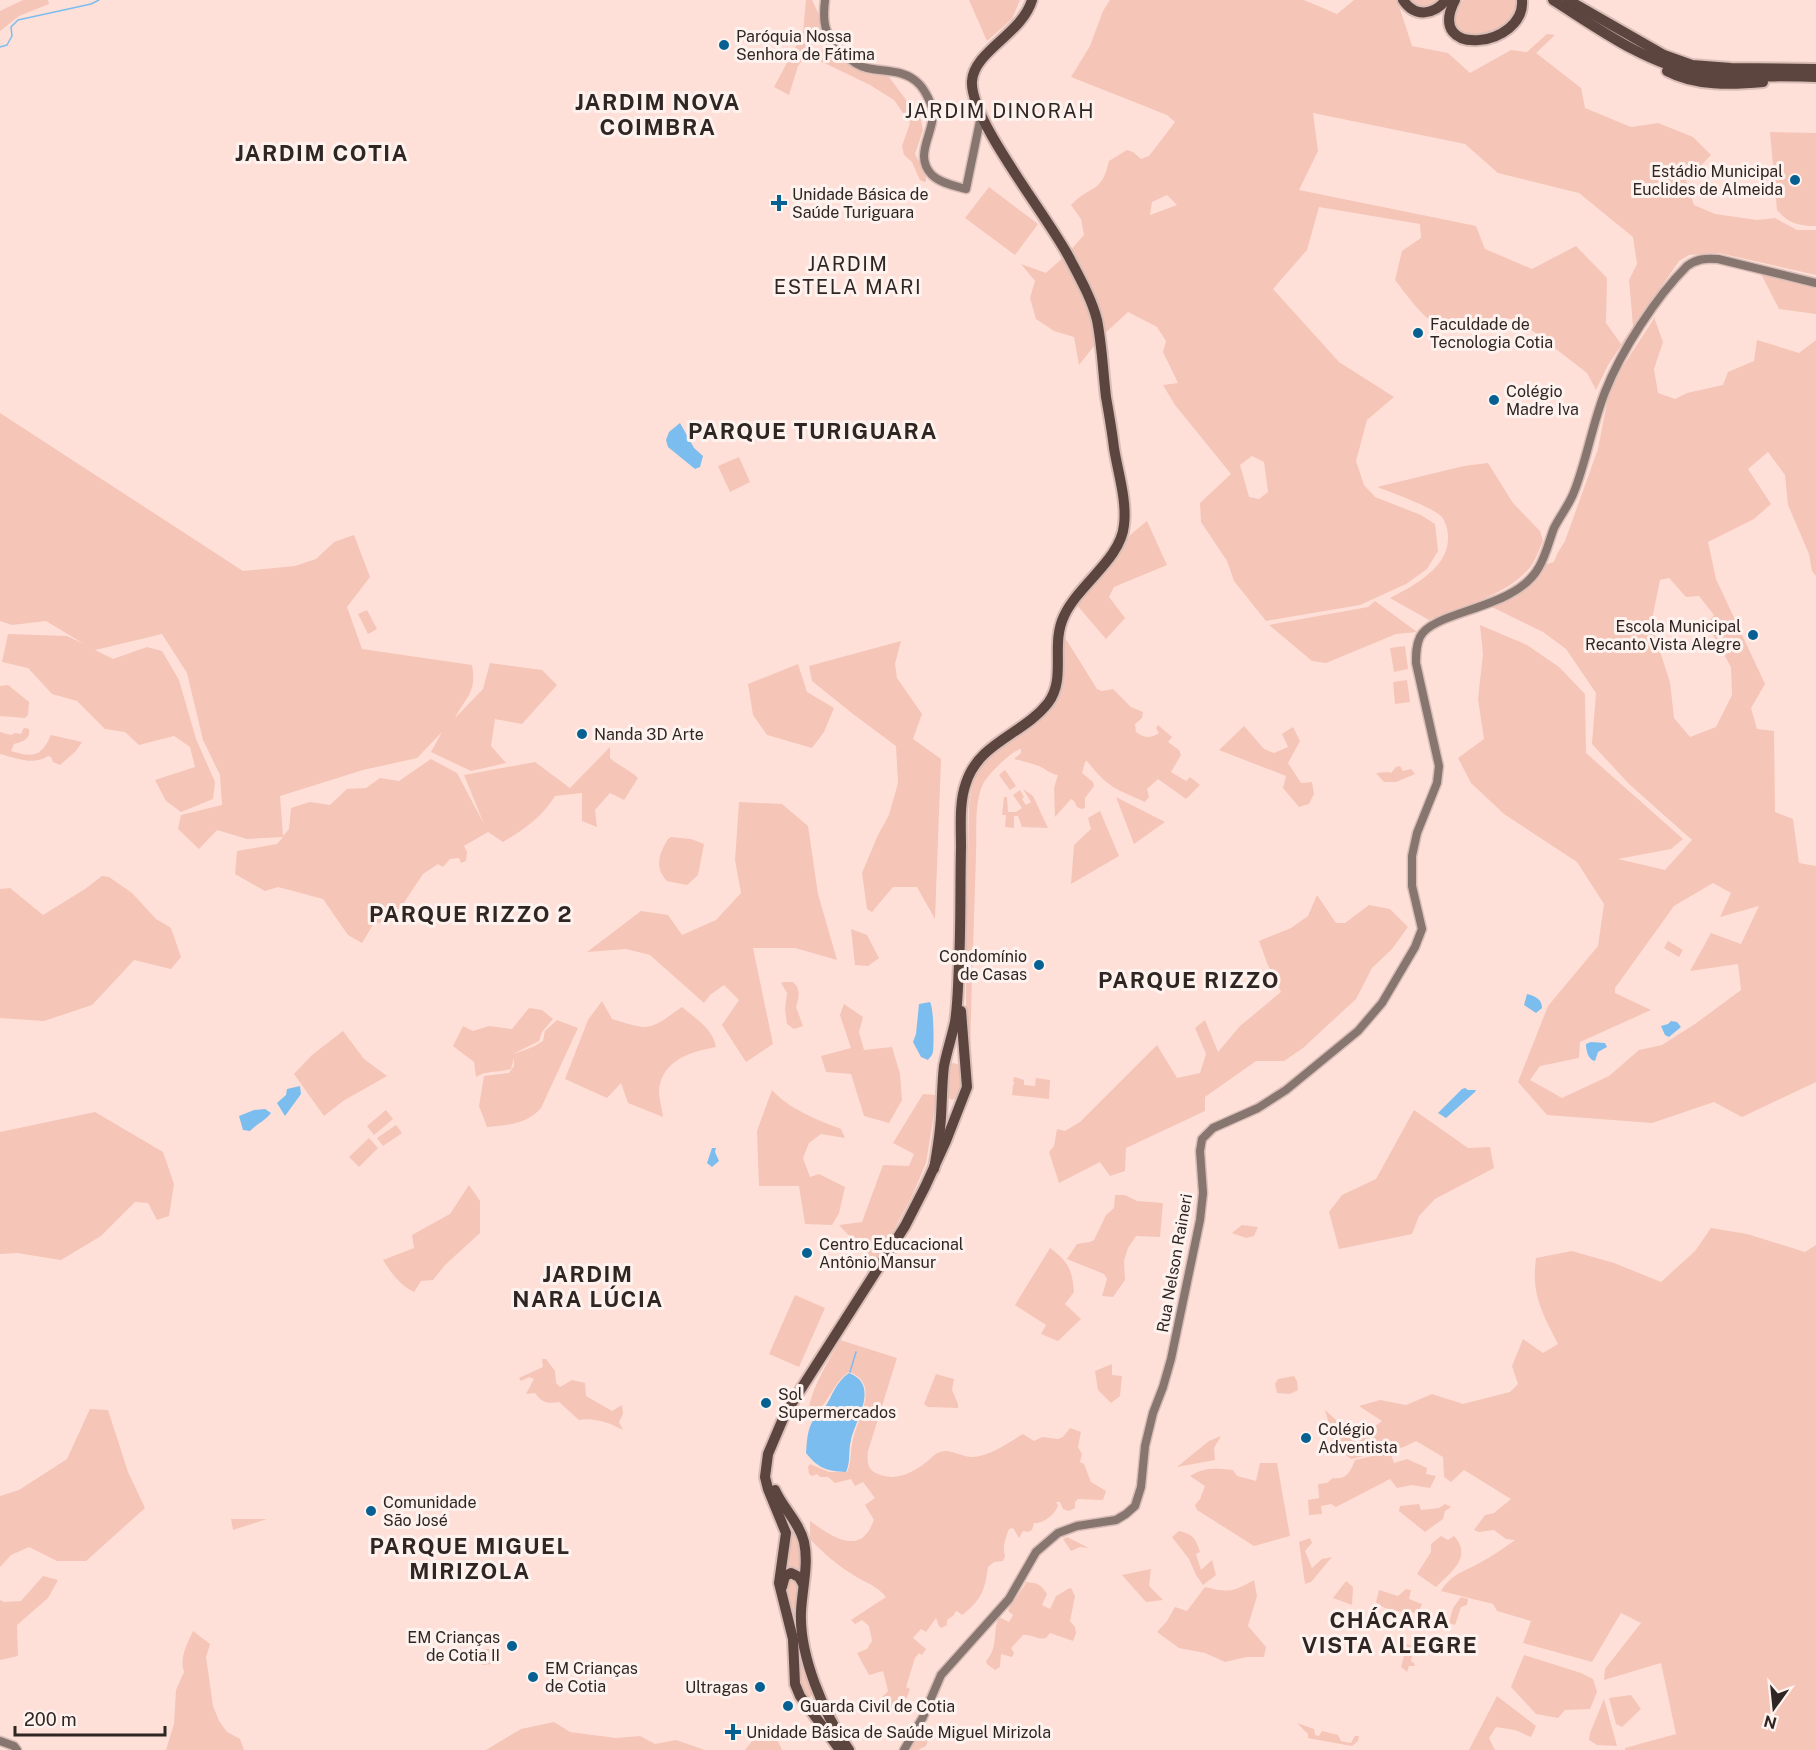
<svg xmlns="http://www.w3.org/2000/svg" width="1816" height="1750" font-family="'Public Sans',sans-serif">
<rect width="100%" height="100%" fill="#fee0d8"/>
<g fill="#f5c5b7" fill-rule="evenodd">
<path d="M23,0H48L49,4L19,16L0,31V11Z"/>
<path d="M806,0H812L821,19L819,37L798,66L789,95L774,87L803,33Z"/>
<path d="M969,0H1020L1012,19L987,41Z"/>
<path d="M1110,0H1304L1337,14L1354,0H1397L1412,46L1448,53L1470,73L1511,50L1527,52L1547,34L1555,35L1536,53L1581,88L1585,108L1631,127L1658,123L1693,137L1711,155L1686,181L1694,205L1715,214L1757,220L1775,218L1797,230H1816V275L1719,253L1689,255L1679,261L1655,296L1608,365L1596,390L1587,373L1521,322C1500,314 1483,318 1461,322C1453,324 1445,326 1438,324C1423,320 1405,292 1395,280L1402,251L1421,238L1420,224L1319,207L1307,250L1273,289L1339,362L1394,397L1367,420L1356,461L1364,485L1375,497L1421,515L1435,524L1438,551L1427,569L1406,584L1360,605L1266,621L1234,581L1227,561L1201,522L1200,503L1231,474L1175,405L1163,385L1178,383L1163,352L1166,341L1157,327L1128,312L1102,336L1079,365L1074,337L1054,331L1036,319L1030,298L1035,281L1021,264L1046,273L1068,253L1084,235L1081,219L1071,205C1091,184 1101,195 1109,161L1127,150L1133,152L1141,159L1149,156L1175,122L1167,115L1071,77L1090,46L1103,11ZM1313,113L1465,144L1498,173L1579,193L1633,237L1637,264L1629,280L1633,326L1621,344L1606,323L1607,278L1576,246L1532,269L1485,249L1476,226L1299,190L1318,151ZM1167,195L1177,205L1150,215L1152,202ZM1252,456L1264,462L1268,492L1259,499L1249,497L1240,465Z"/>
<path d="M1407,0H1443L1426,12Z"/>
<path d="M1463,0H1519L1513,22L1480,38L1471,39C1451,25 1450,22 1463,0Z"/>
<path d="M826,44L855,68L882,73L889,77L921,120L923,130L915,154L926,175V181L924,182L920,180L912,162L904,155L902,146L910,123L894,100L870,85L816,59Z"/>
<path d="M1770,132L1816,133V226C1799,226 1788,223 1777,210Z"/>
<path d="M989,187L1038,224L1015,255L965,218Z"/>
<path d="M1761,274L1816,286V314L1779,309Z"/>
<path d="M1655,317V320L1663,342L1654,369L1658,393L1675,399L1687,393L1723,385L1728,372L1754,361L1757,340L1799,353L1816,340V576L1812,571L1809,554L1788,505L1785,475L1768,452L1748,469L1771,504L1754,519L1708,542L1716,579L1765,684L1751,708L1757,729L1774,731L1775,812L1793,819L1799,863L1816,866V1082L1742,1117L1714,1102L1652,1123L1547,1115L1518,1082L1548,1006L1598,946L1604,904L1577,862L1504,814L1471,783L1458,758L1484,739L1478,699L1483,654L1480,625L1527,645L1559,667L1585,694L1586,753L1683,839L1671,849L1618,859L1665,870L1692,840L1629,784L1592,744L1596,693L1566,649L1543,632L1488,605L1516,590L1540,566L1554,562L1557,554L1565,541L1598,449L1608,397L1619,372ZM1669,578L1686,597L1699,596L1714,615L1707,624L1731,667L1732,695L1716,727L1690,737L1674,718L1670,682L1651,624L1660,580ZM1713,883L1731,893L1720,917L1759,906L1741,944L1711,933L1690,971L1738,964L1741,990L1695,1024L1662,1045L1639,1050L1609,1076L1562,1098L1530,1080L1540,1066L1579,1058L1580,1042L1651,1010L1615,993V988L1674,906Z"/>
<path d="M0,413L243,571L295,566L316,559L334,542L354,535L370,577L347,607L362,649L472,665C477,693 466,696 455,718L483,689L490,663L542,670L557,685L522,724L495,719L491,746L506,763L471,771L431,752L442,732L417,758L363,770L280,796L283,836L289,829L291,808L310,802L330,805L347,789L366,788L380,778L399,781L431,759L457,773L484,824L464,775L535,762L570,788L610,747V758C619,766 630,770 638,778L624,800L610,793L595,810L597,827L582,821V793L555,796C542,817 525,829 503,842L488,832L464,846L467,852L466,861L461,863L459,858L450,859L443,867L438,864L423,874L401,907L392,913L390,922L374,923L362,943L348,935L323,899L278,887L265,891L235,874L237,851L277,844L283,837L247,839L217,830L199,849L178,829L181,815L222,805L220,775L203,740L187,673L162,634L95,650L113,659L147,647L162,651L179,680L196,739L215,782L213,799L181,812L166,801L155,780L195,767L190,747L174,736L139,745L125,732L105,729L77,701L52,694L28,668L2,662L8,634L67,636L84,644L46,621L12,625L0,621Z"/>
<path d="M739,457L750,482L730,492L718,466Z"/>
<path d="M1488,463L1513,503L1540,531L1543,541C1538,552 1534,565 1525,573C1500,597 1461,607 1429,620L1390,598C1413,586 1449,568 1448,537C1448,530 1446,522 1441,516C1432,507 1390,492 1377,487L1464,466Z"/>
<path d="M1147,521L1167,565L1114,587L1109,597L1125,618L1106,639L1076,604L1117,559L1124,540Z"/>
<path d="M1375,601L1417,632L1396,634L1326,663L1312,661L1269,625L1368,607Z"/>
<path d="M367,610L377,629L368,634L358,614Z"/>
<path d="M1064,636L1097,689L1102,691L1113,689L1131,707L1143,712L1142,718L1135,724L1136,732C1145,738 1150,739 1159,733L1156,728L1158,725L1172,737L1168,742L1179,750L1181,755L1171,772L1186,781L1190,777L1200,785L1186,799L1158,779L1147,789L1149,797L1145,802C1115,788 1109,789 1087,761L1085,762L1082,773L1093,782L1094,786L1085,798V808L1082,809L1077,807L1074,801L1071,799L1055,817L1054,788L1058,775C1050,774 1046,769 1039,766C1030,763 1023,761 1014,759L1021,753V749C1011,751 986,776 982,786C974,807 977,832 976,854C974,925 971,995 970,1065L966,1026V956L969,804L973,781L985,761L1049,713C1072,684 1059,668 1064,636Z"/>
<path d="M901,641L895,664L897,678L922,714L913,739L941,759L935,919L917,887H893L872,912L867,909L862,873L878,835L889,815L898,783L896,746L853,714L812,681L809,666Z"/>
<path d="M1405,646L1408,669L1394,672L1390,648Z"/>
<path d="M798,664L807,692L834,708L824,732L812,748L767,735L753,715L748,684Z"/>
<path d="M1407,680L1410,702L1395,704L1393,682Z"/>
<path d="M8,685L29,702L28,715L25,718L0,716V686Z"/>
<path d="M1244,726L1264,749L1274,753L1288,747L1282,734L1293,727L1300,741L1288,763L1301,783L1312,782L1314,794L1309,804L1299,807L1283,788L1286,776L1219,750Z"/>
<path d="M25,728L29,729C31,739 22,742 14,744L11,751C33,758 41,757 51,735L82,742L76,751L60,765L53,762L51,757L48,756C33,766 17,758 0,754V732L11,735L15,733L21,734L23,729Z"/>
<path d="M1400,766L1403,771L1411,769L1415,774L1396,782H1384L1376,773L1388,772L1391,773L1396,767Z"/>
<path d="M1005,770L1016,786L1010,790L999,775Z"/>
<path d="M1023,789L1033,796L1048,828L1022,827L1018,816H1014V828L1005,827L1006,815H1002L1004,797H1007L1008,812H1016L1022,808L1013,795L1020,790L1024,797L1022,799L1026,805L1031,802Z"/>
<path d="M1116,797L1165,822L1134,844Z"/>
<path d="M739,802L782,804L808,826L818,894L837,960L795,948H753L773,1044L746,1062L722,1025L739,1000L724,985L710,995L704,1003L650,955L626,949L587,952L641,911L668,915L682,935L716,920L741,893L735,860Z"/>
<path d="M1100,811L1119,856L1071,884L1074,845L1091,829L1088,818Z"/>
<path d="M671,837L691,839L704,844L698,875L687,885L667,881C654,867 659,854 668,839Z"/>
<path d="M102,876L109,877L132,893L156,919L171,928L181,957L171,969L134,960L92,1005L44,1021L0,1018V889L10,888L43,915L85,889Z"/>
<path d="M1317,895L1336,923H1345L1369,905L1390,909L1408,927L1392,949L1372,968L1356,999L1303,1048L1284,1061H1256L1205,1097V1111L1126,1148L1125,1171L1110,1176L1100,1162L1059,1183L1049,1152L1054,1146L1057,1129L1065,1131L1080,1122L1157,1045L1177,1078L1200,1073L1206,1054L1195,1028L1205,1020L1218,1052L1240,1026L1281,992L1267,963L1259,941L1291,928L1308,916Z"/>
<path d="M851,929L867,935L879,958L868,966L855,965Z"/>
<path d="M1668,941L1683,950L1679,957L1664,948Z"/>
<path d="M784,982H793C801,989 799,998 796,1007L803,1026L794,1029L787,1024L785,1009L787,993L781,983Z"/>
<path d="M602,1001L612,1019C651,1031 648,1031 682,1007C696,1019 713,1029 716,1047C692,1052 667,1058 660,1084C657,1093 662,1107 663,1117L628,1103L621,1083L607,1098L565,1079L588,1020Z"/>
<path d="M844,1004L863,1017L859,1032L864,1050L892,1047L900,1074L902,1100L889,1123L864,1116L851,1074L826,1072L821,1056L851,1048L840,1015Z"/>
<path d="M529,1008L542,1010L553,1019L542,1032L539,1041L515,1053L514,1054L535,1046L543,1041L545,1031L557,1020L578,1028L541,1108C527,1124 508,1125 487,1127L479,1106L484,1076L509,1073L514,1066V1058L511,1069C499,1073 487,1070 476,1077L474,1062L453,1046L463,1026L473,1031L489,1026L512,1029Z"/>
<path d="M343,1031L364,1059L387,1076L343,1101L324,1116L294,1074L312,1055Z"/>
<path d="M953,1063L961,1065L963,1081L959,1096L952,1100L948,1097L947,1089L949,1065Z"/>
<path d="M1014,1077L1024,1080V1085L1035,1086L1036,1078L1050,1080L1049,1099L1012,1095L1013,1085L1015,1083L1013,1082Z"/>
<path d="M772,1090C789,1109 817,1120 841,1129L845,1138L821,1134L809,1143L803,1158L810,1177L819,1174L845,1187L839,1213L832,1225L805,1224L799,1186H759L757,1131Z"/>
<path d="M923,1094L937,1095L926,1163L912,1196L875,1266L868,1265C861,1243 854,1242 839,1225L862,1222L883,1165L909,1166L914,1154L893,1143Z"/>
<path d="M386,1110L393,1119L374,1135L367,1126Z"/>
<path d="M1414,1110L1468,1148L1490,1147L1494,1168L1435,1199L1419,1216L1412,1234L1339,1249L1329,1212L1342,1195L1376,1179Z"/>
<path d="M95,1112L163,1152L174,1184L169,1216L157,1220L148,1203L135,1202L101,1236L61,1260L17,1253L0,1254V1132Z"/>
<path d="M396,1125L402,1133L383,1146L377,1138Z"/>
<path d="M369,1138L378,1148L359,1167L349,1157Z"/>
<path d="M469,1185L480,1201V1233L445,1265L433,1280L421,1281L414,1292C400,1285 391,1273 383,1260L414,1248L412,1235L450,1214Z"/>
<path d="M1115,1195H1125L1137,1201L1163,1203L1160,1237L1136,1236L1128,1248L1124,1261L1125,1280L1113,1297L1102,1296L1107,1279L1104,1274L1067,1259L1077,1244L1090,1242L1094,1240L1106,1215L1114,1208Z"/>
<path d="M1242,1225L1258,1227L1254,1236L1246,1238L1232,1233Z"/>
<path d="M1711,1228L1747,1234L1805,1252L1816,1245V1750H1625V1748L1676,1734L1661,1663L1604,1680L1605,1669L1641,1623L1621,1613L1592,1662L1523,1643L1531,1621L1497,1611L1493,1604L1441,1591C1452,1573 1466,1571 1483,1561C1494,1555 1505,1547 1515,1540L1506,1539L1494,1530L1479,1532L1474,1530L1485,1515L1494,1513L1511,1499L1464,1470L1451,1482L1444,1477L1443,1457L1416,1441L1404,1447L1351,1459L1335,1446L1325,1410L1357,1439L1382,1421L1359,1406L1380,1400L1406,1405L1432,1394L1463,1404L1510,1392L1518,1384L1512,1366L1523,1339L1543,1353L1558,1344C1542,1312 1531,1295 1536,1258L1572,1251L1614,1263L1661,1282L1695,1251Z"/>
<path d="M1050,1248C1069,1262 1072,1270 1074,1292L1065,1304L1081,1319L1058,1341L1041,1334L1046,1325L1015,1305Z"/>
<path d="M795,1295L825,1308L799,1367L769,1354Z"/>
<path d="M840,1340L897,1358L868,1451C867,1461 867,1470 878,1474C897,1482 914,1472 929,1460C932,1457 936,1453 940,1452C950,1448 961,1457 972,1457C989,1457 1008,1443 1023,1434L1034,1441L1042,1437L1058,1439L1063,1437L1070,1428L1081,1432L1078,1447L1082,1454L1080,1462L1084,1464L1091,1482L1106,1491L1103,1500L1078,1499L1075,1502V1508L1069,1511L1063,1509L1060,1502H1056L1058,1505C1056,1514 1043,1524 1034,1523L1032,1530L1028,1532L1023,1531L1019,1538L1013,1528L1009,1529C1006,1536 1002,1548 1005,1556L1003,1561L994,1562L988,1567C985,1589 982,1600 962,1615L957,1611L955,1612L954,1615L947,1620V1625L941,1628L939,1626L936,1618L926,1632L921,1629L913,1638L926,1649L922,1655L919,1653L915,1658L906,1687L910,1689L907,1697L898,1711H885L880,1699L888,1691L883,1671L869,1675L857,1653L867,1649L872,1641L869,1626L862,1620L855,1624L851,1620L886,1597C876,1585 868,1584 855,1576C838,1566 823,1553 810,1539V1521C824,1531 852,1553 867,1533C870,1530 872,1524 874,1520L865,1505L875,1498L863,1482L855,1486L851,1479L835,1483L828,1477H820L817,1474L812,1476L809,1474L808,1467L810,1464L829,1472H847C852,1461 850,1451 853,1439C858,1418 881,1383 849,1372C831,1384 828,1408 809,1417C806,1396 830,1359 840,1340Z"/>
<path d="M542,1359H546L555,1371L556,1383L560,1387L572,1380L585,1383L586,1396L612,1411L622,1405L623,1414L619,1422L623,1430C611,1423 593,1417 579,1420L559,1402C548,1404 542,1403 535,1393L526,1394L534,1379L529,1377L521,1381L519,1378L543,1367Z"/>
<path d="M1112,1364V1375L1122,1376L1120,1396L1111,1403L1098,1390L1095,1371Z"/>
<path d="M936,1374L954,1379L952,1390L958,1404V1408L928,1407L924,1404Z"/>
<path d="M1294,1376L1297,1381L1298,1390L1290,1394L1277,1393L1275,1384L1278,1379Z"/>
<path d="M90,1409L108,1410L128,1472L145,1508L86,1561H57L29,1547L11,1555L0,1567V1496L19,1490L67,1459Z"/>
<path d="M1221,1436L1214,1448L1215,1460L1177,1467L1209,1441Z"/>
<path d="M1390,1452L1394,1463L1407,1459L1427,1468L1426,1474L1436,1476L1430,1488L1412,1485L1397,1488L1390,1479L1336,1507L1331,1504L1321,1506L1322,1514L1309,1515L1308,1500L1319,1498L1318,1484L1327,1483L1333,1478C1347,1480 1350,1472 1355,1460Z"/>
<path d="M1260,1463H1277L1290,1536L1254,1546L1197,1510L1195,1505L1200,1499L1205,1486L1190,1476C1204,1467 1217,1468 1233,1470L1237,1476L1256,1481Z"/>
<path d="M1419,1504L1421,1510L1439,1508L1445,1504L1451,1507L1445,1511L1443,1519L1425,1532L1399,1511L1400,1506Z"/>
<path d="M782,1510L800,1539L801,1571L793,1568L784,1571Z"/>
<path d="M231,1519H267L233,1530Z"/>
<path d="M1179,1531C1193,1534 1196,1539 1200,1552L1196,1554L1201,1570L1212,1560L1216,1575L1203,1585L1196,1575L1189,1559L1172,1537Z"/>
<path d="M1441,1536L1448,1540L1454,1536C1473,1557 1451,1572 1436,1587L1417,1574L1431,1552V1544Z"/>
<path d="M1067,1537L1089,1548L1080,1547L1071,1551L1063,1539Z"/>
<path d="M1310,1538L1312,1543L1305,1551L1312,1568L1322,1559L1332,1557L1311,1582L1305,1584L1299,1542Z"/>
<path d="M1151,1569L1149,1586L1163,1600L1146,1602L1122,1575Z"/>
<path d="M43,1576L58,1580L48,1598L17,1625L18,1656L0,1660V1600L4,1602L21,1601Z"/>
<path d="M789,1577L798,1582L797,1618L813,1694L810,1697L806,1696L799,1685L784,1592Z"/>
<path d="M1254,1580L1257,1596L1248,1626L1266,1647L1264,1657H1247L1225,1662L1205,1653L1179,1648L1157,1632L1167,1621L1175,1607L1187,1611L1205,1587C1229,1593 1233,1592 1254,1580Z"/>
<path d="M1346,1581L1353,1587L1352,1605L1333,1598Z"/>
<path d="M1026,1582C1037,1583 1041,1584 1047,1594L1042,1605L1050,1609L1056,1596C1062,1594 1065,1589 1071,1588L1075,1596L1070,1621L1075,1627L1076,1633L1073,1641L1050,1633L1046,1638C1038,1640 1032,1634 1023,1635L1011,1648L1014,1653L1012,1657L1001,1654L1000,1667L995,1670L987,1664L986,1661C999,1647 992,1632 999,1617L1009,1622L1013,1615L1008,1611C1011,1601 1022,1592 1026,1582Z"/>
<path d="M1406,1589L1411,1590L1409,1599L1422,1604L1418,1613C1404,1612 1386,1612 1376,1602L1379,1590L1398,1596Z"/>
<path d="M1461,1597L1468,1599L1467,1605L1461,1607L1455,1625L1449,1623L1453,1608Z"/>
<path d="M193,1631L210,1644L206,1657L213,1706L219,1721L227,1732L240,1739L244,1750H166L174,1724L176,1690L184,1672C179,1658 187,1644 193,1631Z"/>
<path d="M1407,1644L1414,1647L1411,1661L1415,1664L1414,1666H1409L1407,1672L1401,1667Z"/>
<path d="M482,1649H491L492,1664L482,1665Z"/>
<path d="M1524,1655L1581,1673L1593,1679L1597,1692L1590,1709L1565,1710L1558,1718L1536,1714L1511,1687Z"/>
<path d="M1631,1695L1641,1709L1622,1727L1616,1724L1609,1698Z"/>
<path d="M1497,1696L1536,1726L1531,1737L1515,1730L1496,1727L1489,1738L1495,1750H1469Z"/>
<path d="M1604,1699L1617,1746L1597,1745L1589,1740L1590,1733Z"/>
<path d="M554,1722L570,1732L616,1738L640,1736L655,1744L676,1740L705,1750H486L521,1729Z"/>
<path d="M1297,1723L1314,1729L1315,1735L1319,1736L1322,1731L1338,1735L1341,1741L1351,1743L1355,1736H1359L1358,1741L1352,1746L1313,1739L1308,1738V1734Z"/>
<path d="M924,1725L931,1731L926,1746L918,1750H906L920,1727Z"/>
<path d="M753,1740L778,1741L782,1750H745Z"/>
</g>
<g fill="#7bbdee">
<path d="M680,423L694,448L703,456L700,467L695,469L668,447L666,440L669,432Z"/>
<path d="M1527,994C1535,996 1542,999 1542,1008L1536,1013L1524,1005Z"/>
<path d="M930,1002C934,1009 934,1043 933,1052C932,1056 930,1057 928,1060L921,1057L913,1042L916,1034L919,1004Z"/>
<path d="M1671,1021L1677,1022L1681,1027L1669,1037L1665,1035L1661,1026L1668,1024Z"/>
<path d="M1591,1042L1605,1043L1607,1047L1598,1052L1595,1061C1588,1060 1586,1050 1586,1044Z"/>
<path d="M300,1086L301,1094L285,1116L277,1103L286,1095L287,1089Z"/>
<path d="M1465,1088L1468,1090H1476L1475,1092L1446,1118L1438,1113L1462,1089Z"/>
<path d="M265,1109L271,1113C266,1120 257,1124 250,1131L243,1130L239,1116L254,1110Z"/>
<path d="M712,1148H716L715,1152L719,1161L712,1167L707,1163Z"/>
<path d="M849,1373C880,1385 856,1419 851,1440C848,1451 851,1461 846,1472C826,1471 818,1468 806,1453C807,1441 807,1429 814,1419C817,1415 822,1413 824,1409C833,1395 835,1383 849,1373Z"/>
</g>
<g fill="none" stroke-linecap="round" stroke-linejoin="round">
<g stroke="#7bbdee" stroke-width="1.5">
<path d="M0,47L7,45L12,36L11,27L18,20L91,4L99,0"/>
<path d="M850,1372L856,1352"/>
</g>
<g stroke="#d9beb7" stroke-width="11">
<g id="secondary">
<path d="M825,0C822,25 825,36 844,54C850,60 857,66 867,68C884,72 905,69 919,84C925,90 932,104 933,113C934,133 913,156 932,175C940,183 955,186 966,189L981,116"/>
<path d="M0,1741L14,1746L17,1750"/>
<path d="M904,1750L923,1717L941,1675L1009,1599L1036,1552L1058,1533L1077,1526L1116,1520L1126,1514L1135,1506L1141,1487L1145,1446L1153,1413L1163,1387L1171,1359L1200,1220L1203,1193L1200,1151L1202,1139L1213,1128L1258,1108L1286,1090L1358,1031L1382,1003L1415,947L1422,929L1412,886V856L1417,833L1437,783L1439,766L1416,663C1416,654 1416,645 1420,637C1433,610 1516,610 1539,567C1546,555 1549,541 1554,528C1560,516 1569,505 1574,492C1587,459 1592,425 1605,392C1621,351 1656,297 1687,266C1697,259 1705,258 1718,259L1816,283"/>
</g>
</g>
<g stroke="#d9beb7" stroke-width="14">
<g id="highway">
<path d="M1403,0C1415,18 1434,15 1446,0"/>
<path d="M1455,0C1424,60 1526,47 1522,0"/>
<path d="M1553,0C1596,27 1646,64 1696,72C1735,79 1777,75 1816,77"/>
<path d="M1568,0L1664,55L1692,65L1731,68L1816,69"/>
<path d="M1667,71C1695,86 1732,85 1763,82"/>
<path d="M934,1169C937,1152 940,1135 941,1117C942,1100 942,1082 944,1066C947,1051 952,1036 955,1022C958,1003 958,983 959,964C961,925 960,886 961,847C961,827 959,802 966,783C979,742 1024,734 1048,703C1067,678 1050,645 1064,616C1078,585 1121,559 1124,525C1127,500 1118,473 1114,448C1112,431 1109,414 1106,397C1103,372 1102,345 1097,320C1092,300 1081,280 1071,261C1051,220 969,120 972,81C974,51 1022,34 1032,0"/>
<path d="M775,1490C783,1508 799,1522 804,1542C809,1564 802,1589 801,1612C799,1655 824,1715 849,1750"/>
<path d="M782,1587L785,1576L791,1573L799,1577L803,1584"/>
<path d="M840,1750L800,1696L795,1684L793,1639L779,1583L786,1533L768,1489L765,1477L768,1454L785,1414L905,1226L925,1187L946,1141L967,1087L961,1011"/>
</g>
</g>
<use href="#secondary" stroke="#877570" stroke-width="8"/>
<use href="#highway" stroke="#5c453e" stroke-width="10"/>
</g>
<g fill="#066192" stroke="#fef2ef" stroke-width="2">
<circle cx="724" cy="45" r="6"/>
<circle cx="1795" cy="180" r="6"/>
<path d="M776 194h6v6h6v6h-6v6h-6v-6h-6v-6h6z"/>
<circle cx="1418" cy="333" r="6"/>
<circle cx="1494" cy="400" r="6"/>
<circle cx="1753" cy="635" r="6"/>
<circle cx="582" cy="734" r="6"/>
<circle cx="1039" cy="965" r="6"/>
<circle cx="807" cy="1253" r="6"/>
<circle cx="766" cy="1403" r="6"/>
<circle cx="1306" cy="1438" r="6"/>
<circle cx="371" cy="1511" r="6"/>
<circle cx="512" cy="1646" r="6"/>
<circle cx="533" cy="1677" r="6"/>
<circle cx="760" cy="1687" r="6"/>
<circle cx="788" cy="1706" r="6"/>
<path d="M730 1723h6v6h6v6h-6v6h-6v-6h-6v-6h6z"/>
</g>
<g text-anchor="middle" stroke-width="6" stroke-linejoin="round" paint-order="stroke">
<g font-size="16" fill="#2f2522" stroke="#fef2ef" text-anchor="start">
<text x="736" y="42">Paróquia Nossa<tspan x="736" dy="18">Senhora de Fátima</tspan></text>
<text x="1783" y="177" text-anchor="end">Estádio Municipal<tspan x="1783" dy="18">Euclides de Almeida</tspan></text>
<text x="792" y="200">Unidade Básica de<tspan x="792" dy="18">Saúde Turiguara</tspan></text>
<text x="1430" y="330">Faculdade de<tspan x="1430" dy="18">Tecnologia Cotia</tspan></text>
<text x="1506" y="397">Colégio<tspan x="1506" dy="18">Madre Iva</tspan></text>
<text x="1741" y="632" text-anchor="end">Escola Municipal<tspan x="1741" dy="18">Recanto Vista Alegre</tspan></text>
<text x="594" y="740">Nanda 3D Arte</text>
<text x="1027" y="962" text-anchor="end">Condomínio<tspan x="1027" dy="18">de Casas</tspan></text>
<text x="819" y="1250">Centro Educacional<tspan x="819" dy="18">Antônio Mansur</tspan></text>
<text x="778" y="1400">Sol<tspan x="778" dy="18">Supermercados</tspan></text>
<text x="1318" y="1435">Colégio<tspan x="1318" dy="18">Adventista</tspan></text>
<text x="383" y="1508">Comunidade<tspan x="383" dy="18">São José</tspan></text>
<text x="500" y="1643" text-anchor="end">EM Crianças<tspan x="500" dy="18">de Cotia II</tspan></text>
<text x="545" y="1674">EM Crianças<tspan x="545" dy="18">de Cotia</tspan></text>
<text x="748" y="1693" text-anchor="end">Ultragas</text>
<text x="800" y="1712">Guarda Civil de Cotia</text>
<text x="746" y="1738">Unidade Básica de Saúde Miguel Mirizola</text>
</g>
<g font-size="16" fill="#2f2522" stroke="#fef2ef">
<text transform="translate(1174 1263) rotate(-80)" y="6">Rua Nelson Raineri</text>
</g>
<g font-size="20" letter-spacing="1.5" fill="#2f2522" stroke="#fef2ef">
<text x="1000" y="118">JARDIM DINORAH</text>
<text x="848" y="271">JARDIM<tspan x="848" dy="23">ESTELA MARI</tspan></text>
</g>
<g font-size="22" font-weight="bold" letter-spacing="1.5" fill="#2f2522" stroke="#fef2ef">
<text x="658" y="110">JARDIM NOVA<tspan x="658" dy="25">COIMBRA</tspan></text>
<text x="322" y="161">JARDIM COTIA</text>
<text x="813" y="439">PARQUE TURIGUARA</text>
<text x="471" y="922">PARQUE RIZZO 2</text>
<text x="1189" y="988">PARQUE RIZZO</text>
<text x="588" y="1282">JARDIM<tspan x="588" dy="25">NARA LÚCIA</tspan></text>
<text x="470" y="1554">PARQUE MIGUEL<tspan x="470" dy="25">MIRIZOLA</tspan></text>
<text x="1390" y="1628">CHÁCARA<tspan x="1390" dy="25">VISTA ALEGRE</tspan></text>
</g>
</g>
<g transform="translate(1774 1708) rotate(195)" stroke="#fef2ef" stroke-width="4.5" paint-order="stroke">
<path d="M0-4.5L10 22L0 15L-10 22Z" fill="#2f2522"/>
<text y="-9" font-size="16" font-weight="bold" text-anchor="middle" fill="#2f2522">N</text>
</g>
<path d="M15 1726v9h150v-9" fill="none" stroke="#2f2522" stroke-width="3"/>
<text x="24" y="1726" font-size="18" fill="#2f2522" stroke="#fef2ef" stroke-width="4.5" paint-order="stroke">200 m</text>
</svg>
